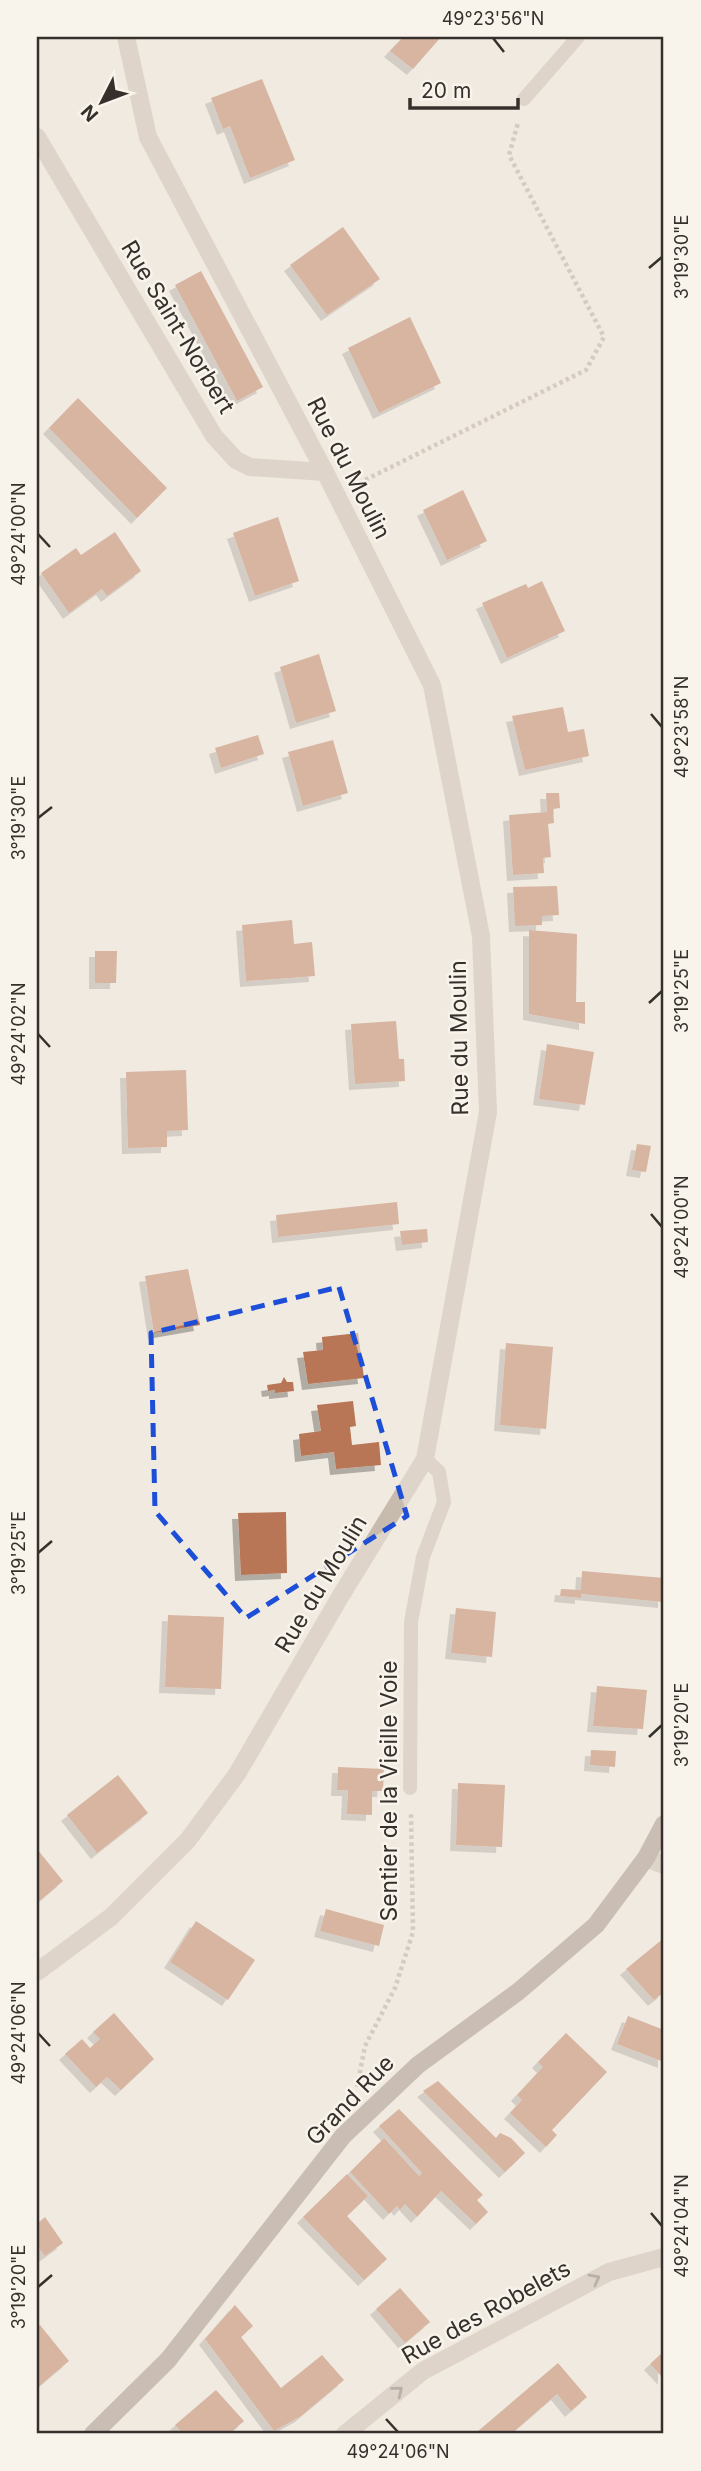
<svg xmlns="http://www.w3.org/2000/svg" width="701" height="2471" font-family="Inter,sans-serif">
<defs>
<filter id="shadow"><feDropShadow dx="-6" dy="6" stdDeviation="0" flood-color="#0004"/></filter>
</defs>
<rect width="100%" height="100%" fill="#f0eae0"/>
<g fill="#b87656" filter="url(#shadow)">
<path d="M403,37H441L413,69L390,51Z"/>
<path d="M262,79L295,160L250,178L230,126L223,129L211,98Z"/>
<path d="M343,227L380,279L327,315L290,265Z"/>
<path d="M201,271L263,387L237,401L175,285Z"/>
<path d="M410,317L441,383L379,413L348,348Z"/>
<path d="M78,398L167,488L137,518L49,428Z"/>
<path d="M463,490L487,541L447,560L423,510Z"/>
<path d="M278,517L299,581L255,596L233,533Z"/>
<path d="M115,532L141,571L107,596L102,589L69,613L41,573L76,548L81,555Z"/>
<path d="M542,581L565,631L507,658L482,603L526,584L528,588Z"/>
<path d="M319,654L336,711L296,723L280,667Z"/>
<path d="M563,707L568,732L584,729L589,756L525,770L512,716Z"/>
<path d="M258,735L264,754L221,768L215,748Z"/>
<path d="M333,740L348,793L303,806L288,752Z"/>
<path d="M546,793H559L560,808L553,809L554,823L548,824L551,857L543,858L544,873L513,875L509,815L547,812Z"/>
<path d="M557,886L559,915L542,916V925L515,926L513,887Z"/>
<path d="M292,920L294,944L312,942L315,976L246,981L242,925Z"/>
<path d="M529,930L577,934L576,1002H585V1024L529,1014Z"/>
<path d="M95,951H117L116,983H95Z"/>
<path d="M396,1021L399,1059H404L405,1081L355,1084L351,1024Z"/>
<path d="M547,1044L594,1052L585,1105L539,1099Z"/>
<path d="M186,1070L188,1130L167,1131V1147L128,1148L126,1072Z"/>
<path d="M637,1144L651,1146L646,1172L632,1170Z"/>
<path d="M397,1202L399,1224L278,1237L276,1215Z"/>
<path d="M427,1229L428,1242L402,1245L400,1231Z"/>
<path d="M188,1269L200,1325L154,1333L145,1276Z"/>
<path d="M358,1333L364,1378L308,1384L303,1352L323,1350L322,1337Z"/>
<path d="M506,1343L553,1347L546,1429L500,1425Z"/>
<path d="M284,1377L287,1382H293L294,1391L275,1393V1390L268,1391L267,1385L281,1383Z"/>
<path d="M353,1401L356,1426L350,1427L352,1445L379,1442L381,1465L336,1469L334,1452L301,1456L299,1434L321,1431L317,1405Z"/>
<path d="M286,1512L287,1573L241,1575L238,1513Z"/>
<path d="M582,1571L664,1578V1602L581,1594V1598L560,1596L561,1589L581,1590Z"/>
<path d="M456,1608L496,1612L492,1657L451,1653Z"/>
<path d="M168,1615L224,1617L221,1689L165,1687Z"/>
<path d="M597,1686L647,1690L643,1729L593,1726Z"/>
<path d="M591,1750L616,1751L615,1767L590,1765Z"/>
<path d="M338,1767L384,1769L383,1791H372V1815L347,1814L348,1790H337Z"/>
<path d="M118,1775L148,1813L97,1853L67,1815Z"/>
<path d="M458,1783L505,1785L502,1847L456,1845Z"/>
<path d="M37,1849L63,1881L37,1903Z"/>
<path d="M326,1909L384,1925L379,1946L320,1931Z"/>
<path d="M196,1921L255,1960L228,2000L170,1962Z"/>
<path d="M664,1938V1992L654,2000L626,1969Z"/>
<path d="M114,2013L154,2059L121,2090L107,2077L96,2087L65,2054L82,2039L90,2048L100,2039L93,2032Z"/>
<path d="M628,2016L664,2030V2062L617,2044Z"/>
<path d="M566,2033L607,2072L552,2130L557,2135L546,2147L510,2113L522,2100L517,2095L543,2067L538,2062Z"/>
<path d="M438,2081L496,2138L500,2133L511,2138L525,2153L505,2172L423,2091Z"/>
<path d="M399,2109L483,2195L477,2200L488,2212L476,2224L441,2191L417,2217L405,2204L400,2210L397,2206L389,2214L350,2172L384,2138L419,2176L422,2173L379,2126Z"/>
<path d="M347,2174L368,2196L347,2216L387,2259L364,2280L303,2217Z"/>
<path d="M45,2217L63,2243L45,2256L37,2246V2224Z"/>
<path d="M400,2288L430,2322L405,2343L376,2309Z"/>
<path d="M235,2305L253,2326L241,2337L281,2388L322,2355L344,2380L301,2416L274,2431L205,2339Z"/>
<path d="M40,2325L69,2361L37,2388V2329Z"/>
<path d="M664,2351V2379L650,2364Z"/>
<path d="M558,2363L587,2397L571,2411L557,2394L511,2434H479L477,2432Z"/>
<path d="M216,2390L244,2421L229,2434H183L175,2425Z"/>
</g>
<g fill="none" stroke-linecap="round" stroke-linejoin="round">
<g stroke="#b3a697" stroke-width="4.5" stroke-dasharray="3.5 3.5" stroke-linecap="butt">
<path d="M359,483L586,370L604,337L509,155L518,123"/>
<path d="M357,2087L365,2046L395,1988L413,1932L411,1813"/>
</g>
<g stroke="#c7bbad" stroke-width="14">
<path d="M524,99L578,37"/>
<path d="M410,1788L411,1622L423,1557L444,1502L439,1472L425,1459"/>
</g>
<g stroke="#c7bbad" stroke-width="18">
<path d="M37,137L214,436L236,460L250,467L325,472"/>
<path d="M646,1858L664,1865"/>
<path d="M37,1972L111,1917L188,1840L237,1774L340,1597L425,1459L488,1112L481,936L432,685L325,472L148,137L126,37"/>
<path d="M345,2434L423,2371L609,2272L664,2257"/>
</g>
<path stroke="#9b8b7f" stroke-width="18" d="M93,2434L168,2360L343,2136L418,2065L519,1991L596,1925L646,1858L664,1824"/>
</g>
<defs><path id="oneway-chevron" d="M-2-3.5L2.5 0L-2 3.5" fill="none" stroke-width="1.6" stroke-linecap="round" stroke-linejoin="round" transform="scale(1.75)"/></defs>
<g stroke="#776e66">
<use href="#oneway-chevron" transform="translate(595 2279) rotate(-28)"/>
<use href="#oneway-chevron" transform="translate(398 2391) rotate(-39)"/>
</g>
<path d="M0 0H701V2471H0ZM339,1287L407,1516L246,1618L155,1511L151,1333Z" fill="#f0eae0" fill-opacity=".55" fill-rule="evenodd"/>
<path fill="none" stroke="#1d4ed8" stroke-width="5" stroke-dasharray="14 9" stroke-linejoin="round" d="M339,1287L407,1516L246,1618L155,1511L151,1333Z"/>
<path fill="none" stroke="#362f2b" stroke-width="2.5" d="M493,38L504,52M649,268L662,257M38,534L50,547M651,714L662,727M38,818L52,807M649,1003L662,991M38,1034L50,1047M651,1214L662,1227M38,1553L52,1541M649,1737L662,1725M38,2033L50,2046M651,2213L662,2226M38,2287L52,2275M386,2419L398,2432"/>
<g text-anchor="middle" stroke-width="5" stroke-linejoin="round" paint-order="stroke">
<g font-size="23" fill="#362f2b" stroke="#f8f4ec">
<text transform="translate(178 327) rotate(59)" y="8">Rue Saint-Norbert</text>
<text transform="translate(349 468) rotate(63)" y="8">Rue du Moulin</text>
<text transform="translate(459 1038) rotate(-91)" y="8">Rue du Moulin</text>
<text transform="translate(321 1584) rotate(-59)" y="8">Rue du Moulin</text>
<text transform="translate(389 1791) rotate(-90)" y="8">Sentier de la Vieille Voie</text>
<text transform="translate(350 2100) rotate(-46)" y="8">Grand Rue</text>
<text transform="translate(486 2312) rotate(-29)" y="8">Rue des Robelets</text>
</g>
</g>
<rect width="701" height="2471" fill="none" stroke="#f8f4ec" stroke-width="77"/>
<g transform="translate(102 102) rotate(228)" stroke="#f8f4ec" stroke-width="5" paint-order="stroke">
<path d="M0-5L12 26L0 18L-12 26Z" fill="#362f2b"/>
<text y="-10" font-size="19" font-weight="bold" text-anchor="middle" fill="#362f2b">N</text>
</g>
<path d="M410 98v10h108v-10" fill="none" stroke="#362f2b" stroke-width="3.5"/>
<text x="421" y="98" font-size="21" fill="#362f2b" stroke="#f8f4ec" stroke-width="5" paint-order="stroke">20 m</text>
<rect x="38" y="38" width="624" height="2394" fill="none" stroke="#362f2b" stroke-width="2.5"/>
<g font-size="18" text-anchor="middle" fill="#362f2b">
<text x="493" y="25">49°23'56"N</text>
<text transform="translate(682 257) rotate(-90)" y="6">3°19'30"E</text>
<text transform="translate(19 534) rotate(-90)" y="6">49°24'00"N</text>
<text transform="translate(682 727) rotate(-90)" y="6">49°23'58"N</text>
<text transform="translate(19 818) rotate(-90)" y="6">3°19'30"E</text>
<text transform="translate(682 991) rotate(-90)" y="6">3°19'25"E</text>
<text transform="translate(19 1034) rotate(-90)" y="6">49°24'02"N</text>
<text transform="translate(682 1227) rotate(-90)" y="6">49°24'00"N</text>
<text transform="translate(19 1553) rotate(-90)" y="6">3°19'25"E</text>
<text transform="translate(682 1725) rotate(-90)" y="6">3°19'20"E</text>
<text transform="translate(19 2033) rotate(-90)" y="6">49°24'06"N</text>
<text transform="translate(682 2226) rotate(-90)" y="6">49°24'04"N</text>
<text transform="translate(19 2287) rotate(-90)" y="6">3°19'20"E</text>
<text x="398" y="2458">49°24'06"N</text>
</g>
</svg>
